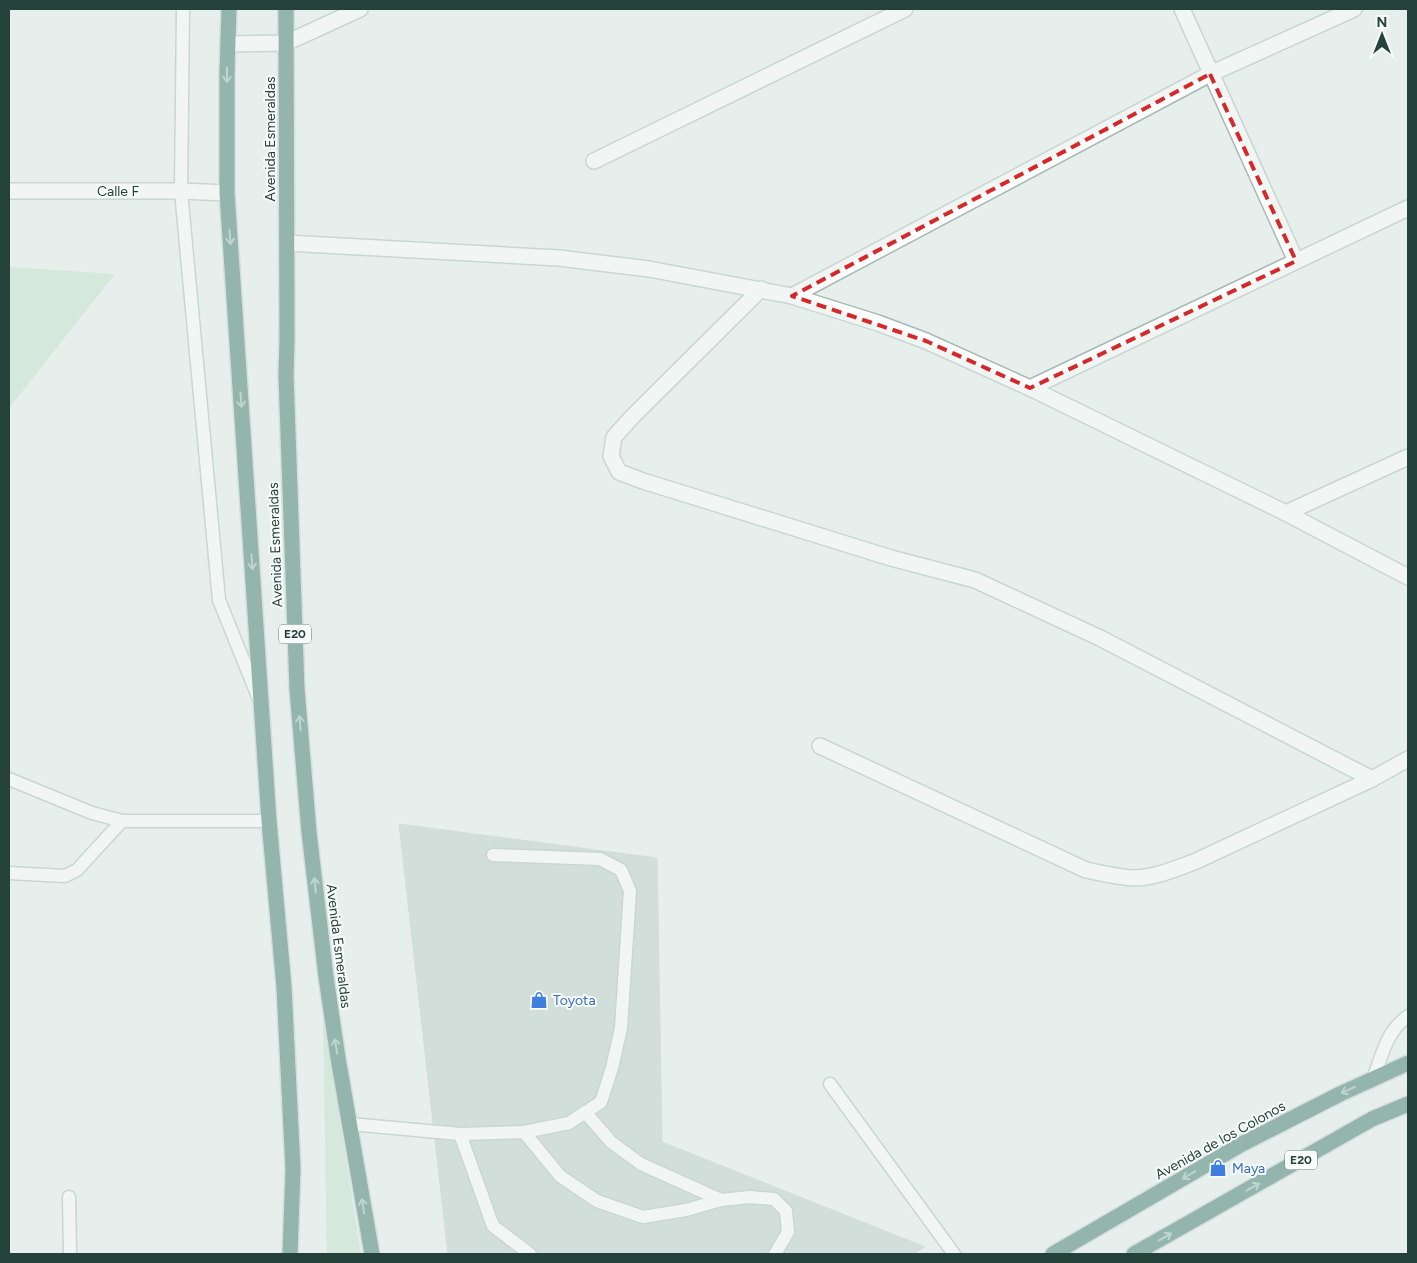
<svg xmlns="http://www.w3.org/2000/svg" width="1417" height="1263" font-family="Figtree,sans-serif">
<rect width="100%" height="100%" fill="#e6efeb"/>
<g fill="#bfe0c8">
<path d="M9,267L115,274L9,408Z"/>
<path d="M323,1016L361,1254H327Z"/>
</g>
<path fill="#bbcac4" stroke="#b8c9c2" d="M399,824L657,858L662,1142L925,1247L913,1254H448Z"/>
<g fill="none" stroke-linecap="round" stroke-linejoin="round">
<g stroke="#a8b8b2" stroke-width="15">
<g id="lane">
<path d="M183,9L181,191L219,600L259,699"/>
<path d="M9,779L92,813L122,821H269"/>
<path d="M493,855L600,859L621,870L630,891L621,1028L612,1068L601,1102L569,1123L524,1132"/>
<path d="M9,873L65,876L77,870L122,821"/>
<path d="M1373,1079C1383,1053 1386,1032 1408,1016"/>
<path d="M830,1084L954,1254"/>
<path d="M585,1112L611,1142L641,1164L721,1200"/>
<path d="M350,1124L460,1134L524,1132L560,1176L597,1201L643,1217L686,1210L721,1200L750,1197L774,1199L786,1211L788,1232L775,1254"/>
<path d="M460,1134L493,1226L530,1254"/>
<path d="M69,1197L70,1254"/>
</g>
</g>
<g stroke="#a8b8b2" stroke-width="18">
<g id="street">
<path d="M1182,9L1296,261"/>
<path d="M228,44L286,43L360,9"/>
<path d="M594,161L905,9"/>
<path d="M9,191H181L227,193"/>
<path d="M287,243L559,258L649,269L792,296L878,323L926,341L1030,388L1286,513L1408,577"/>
<path d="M761,289L634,415L614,437L611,456L619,472L643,481L891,558L975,580L1100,638L1372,779"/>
<path d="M792,296L1210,74L1354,9"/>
<path d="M1030,388L1408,208"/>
<path d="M1286,513L1408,457"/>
<path d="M820,746L1086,870C1101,873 1117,877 1133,878C1154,878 1175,869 1194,862L1372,779L1408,759"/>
</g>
</g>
<g stroke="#c2cac8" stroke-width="18">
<g id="highway">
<path d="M229,9L227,72V193L269,821L284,987L293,1169L290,1254"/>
<path d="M286,9L287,341L286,375L297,689L309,832L326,977L338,1058L372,1254"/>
<path d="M1053,1254L1242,1144L1340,1094L1408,1063"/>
<path d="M1134,1254L1372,1119L1408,1104"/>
</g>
</g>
<use href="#lane" stroke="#fff" stroke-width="12"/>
<use href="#street" stroke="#fff" stroke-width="15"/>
<use href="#highway" stroke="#2f6f62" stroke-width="15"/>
</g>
<defs><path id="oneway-shaft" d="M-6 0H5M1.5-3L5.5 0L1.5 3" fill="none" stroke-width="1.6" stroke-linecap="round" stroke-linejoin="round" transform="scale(1.25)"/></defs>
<g stroke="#93b5ae">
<use href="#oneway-shaft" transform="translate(227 75) rotate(90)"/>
<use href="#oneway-shaft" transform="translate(230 237) rotate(86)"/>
<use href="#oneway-shaft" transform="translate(241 400) rotate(86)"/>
<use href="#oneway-shaft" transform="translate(252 562) rotate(86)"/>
<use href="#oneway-shaft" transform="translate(300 723) rotate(-95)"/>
<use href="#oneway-shaft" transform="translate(315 885) rotate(-96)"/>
<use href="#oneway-shaft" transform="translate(336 1046) rotate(-98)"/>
<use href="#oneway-shaft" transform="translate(1348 1090) rotate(155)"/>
<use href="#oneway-shaft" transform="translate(1189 1175) rotate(150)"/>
<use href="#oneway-shaft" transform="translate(1253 1187) rotate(-29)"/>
<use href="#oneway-shaft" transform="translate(363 1206) rotate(-99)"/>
<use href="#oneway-shaft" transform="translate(1165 1237) rotate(-30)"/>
</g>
<path d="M0 0H1417V1263H0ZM1210,74L1296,261L1030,388L926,341L792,296Z" fill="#e6efeb" fill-opacity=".55" fill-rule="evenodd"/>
<path fill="none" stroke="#d62828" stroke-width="4" stroke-dasharray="10 6" stroke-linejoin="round" d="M1210,74L1296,261L1030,388L926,341L792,296Z"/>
<defs>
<g id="shop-bare" transform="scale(1.35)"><path d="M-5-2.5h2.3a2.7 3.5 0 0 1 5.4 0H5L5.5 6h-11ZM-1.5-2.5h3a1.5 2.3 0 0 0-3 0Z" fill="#3f7fe0" stroke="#f7fbf9" stroke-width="2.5" paint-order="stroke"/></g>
</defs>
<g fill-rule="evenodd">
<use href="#shop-bare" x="539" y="1000"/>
<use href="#shop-bare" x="1218" y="1168"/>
</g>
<g text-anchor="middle" stroke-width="4" stroke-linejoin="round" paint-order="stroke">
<g fill="#f7fbf9" stroke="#637a73" stroke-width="1">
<rect x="279" y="624.5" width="32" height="19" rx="4"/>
<rect x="1285" y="1150.5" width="32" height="19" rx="4"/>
</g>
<g font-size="12" font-weight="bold" fill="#24423a">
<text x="295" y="638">E20</text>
<text x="1301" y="1164">E20</text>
</g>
<g font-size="14" fill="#24423a" stroke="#f7fbf9">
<text transform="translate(270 139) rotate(-90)" y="5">Avenida Esmeraldas</text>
<text x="118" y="196">Calle F</text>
<text transform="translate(275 545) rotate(-92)" y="5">Avenida Esmeraldas</text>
<text transform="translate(339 946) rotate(83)" y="5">Avenida Esmeraldas</text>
<text transform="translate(1220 1140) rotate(-29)" y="5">Avenida de los Colonos</text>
</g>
<g font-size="14" fill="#366cbe" stroke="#f7fbf9" text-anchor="start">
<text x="553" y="1005">Toyota</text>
<text x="1232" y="1173">Maya</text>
</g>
</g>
<rect width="1417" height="1263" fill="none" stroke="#24423a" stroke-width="20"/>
<g transform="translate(1382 35)" stroke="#f7fbf9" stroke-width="4" paint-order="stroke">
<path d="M0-4L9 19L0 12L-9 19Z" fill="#24423a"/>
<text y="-8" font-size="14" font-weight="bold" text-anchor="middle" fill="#24423a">N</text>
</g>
</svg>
